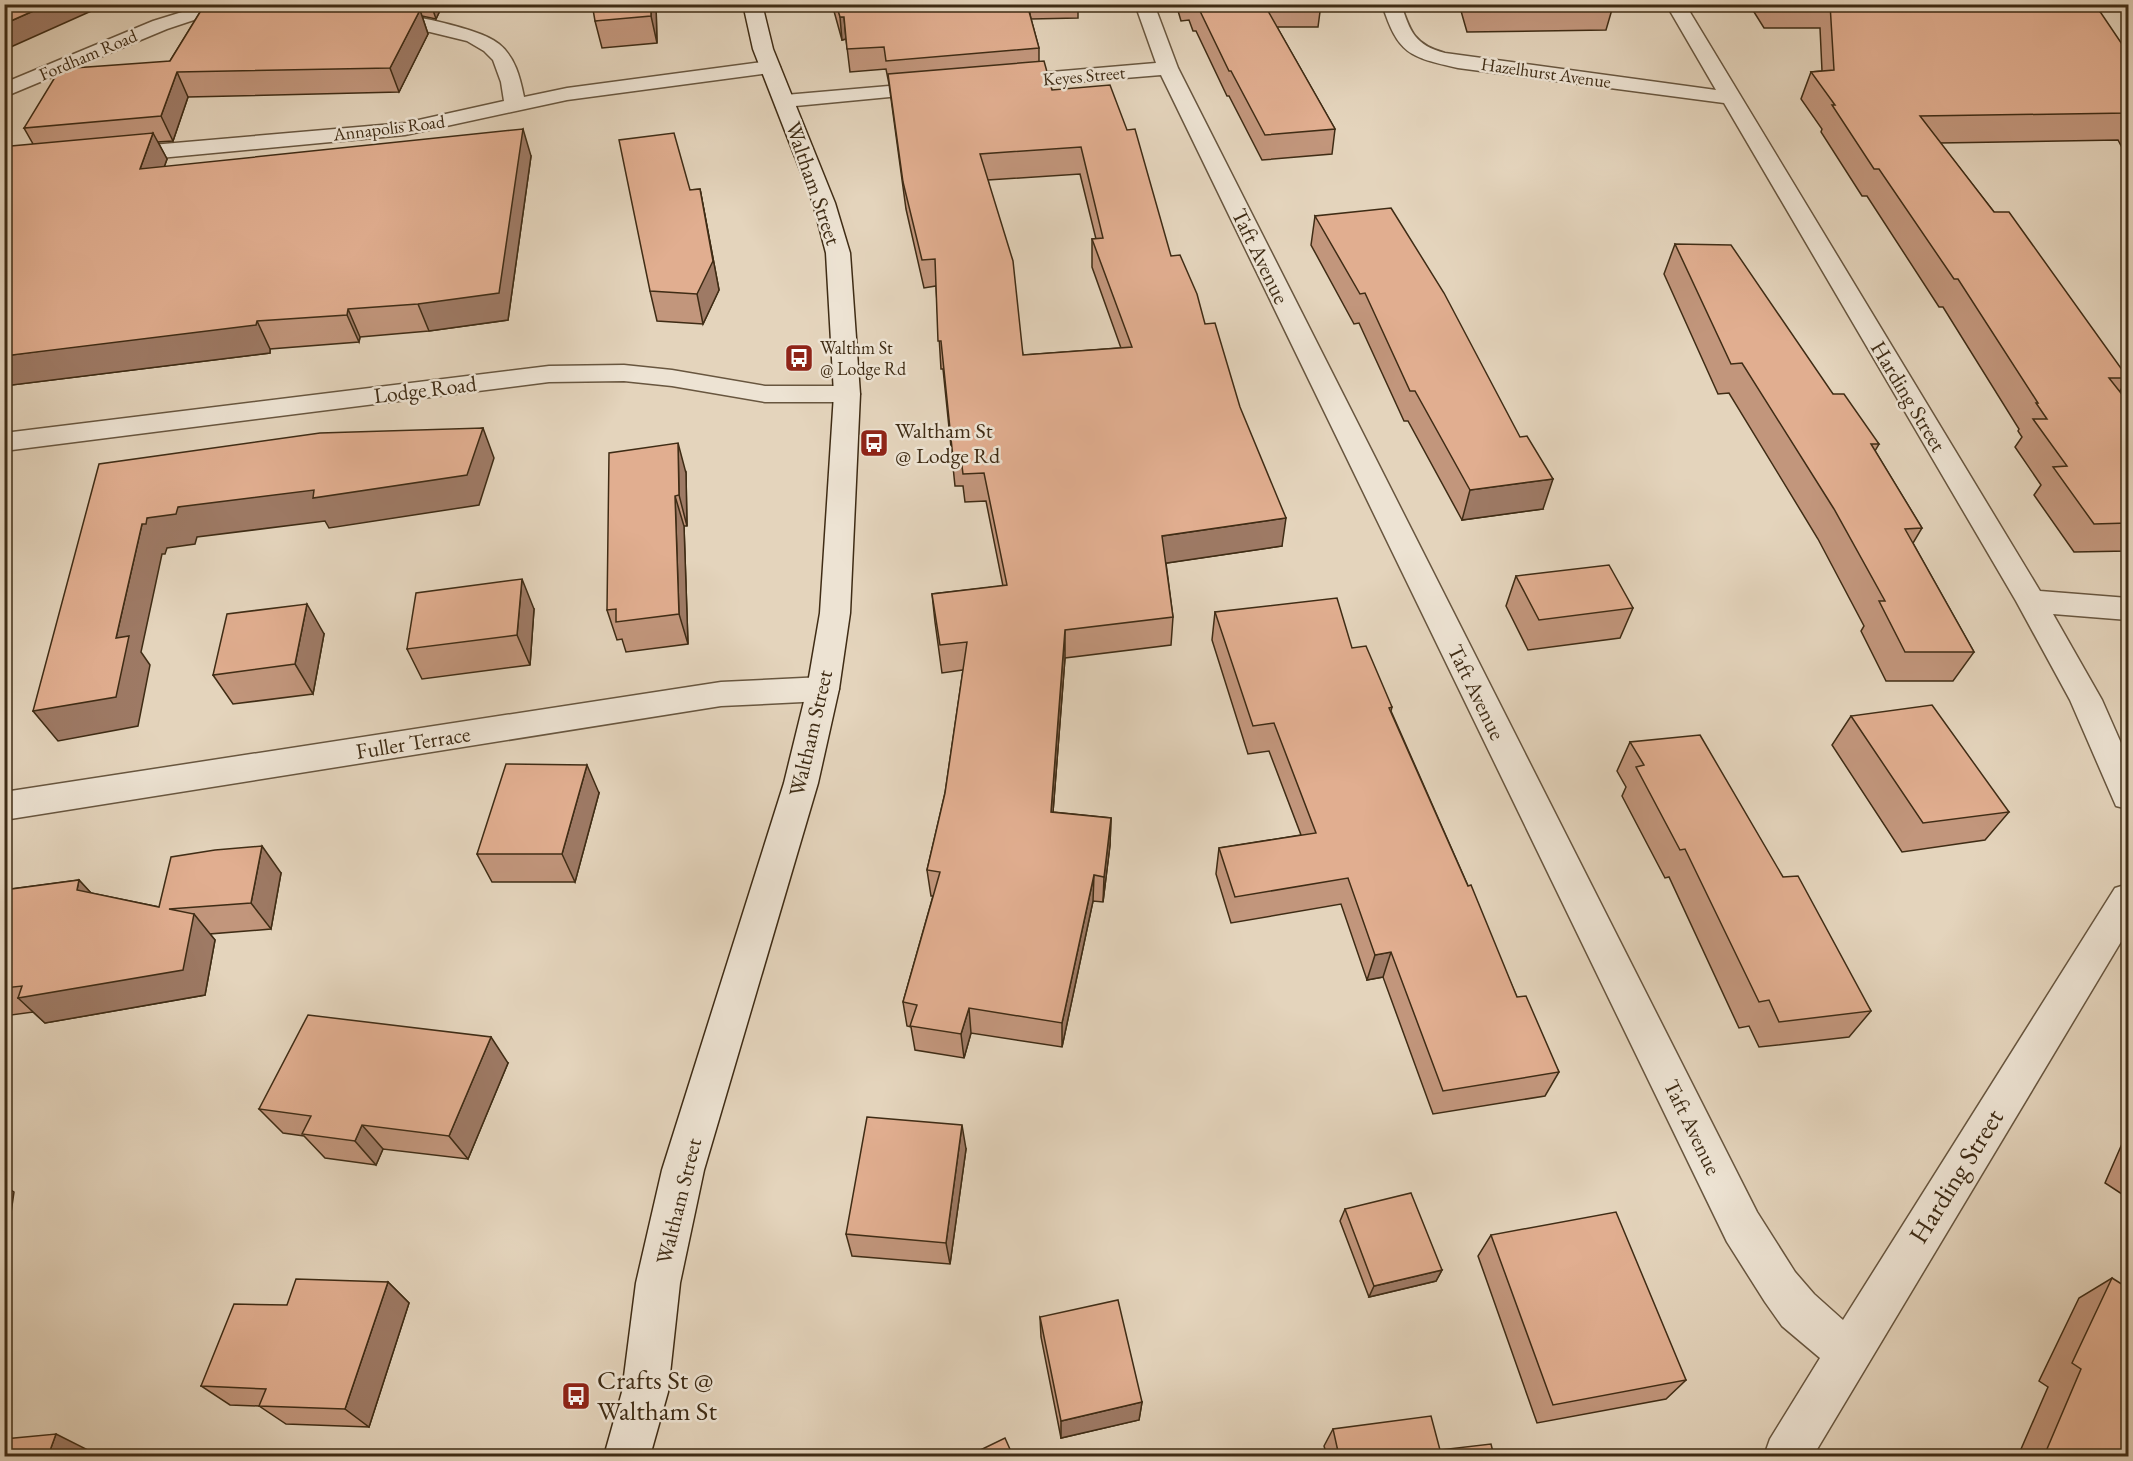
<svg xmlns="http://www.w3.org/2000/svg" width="2133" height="1461" font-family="'EB Garamond',serif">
<rect width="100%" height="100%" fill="#e4d4bc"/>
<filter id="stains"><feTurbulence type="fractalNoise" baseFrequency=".00333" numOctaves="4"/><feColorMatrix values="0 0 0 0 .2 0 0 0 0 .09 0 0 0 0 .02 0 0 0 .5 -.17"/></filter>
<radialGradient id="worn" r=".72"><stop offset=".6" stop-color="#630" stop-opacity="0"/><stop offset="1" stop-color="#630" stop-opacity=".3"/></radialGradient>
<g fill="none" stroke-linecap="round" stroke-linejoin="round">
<g stroke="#68563f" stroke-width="3">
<g id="street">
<path d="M208,4H251L249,8L203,17L167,29L4,97V83L153,21Z"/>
<path d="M284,4C299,4 315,4 330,4C363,6 476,24 499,44C515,57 520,77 524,97L567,88L770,61L777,63L780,67L777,71L770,73L567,100L405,135L117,162L109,160L106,155L109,150L117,148L405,123L504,101L501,82L493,60L484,51L467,41L430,32L293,10L286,8Z"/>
<path d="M1135,4H1154L1178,68L1757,1212L1795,1272L1814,1294L1843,1320L2115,888L2128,884V930L1813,1456H1764L1770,1439L1820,1358L1782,1326L1765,1302L1727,1242L1161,75L1005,88L998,86L995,82L998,78L1005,76L1156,63Z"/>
<path d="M1382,4H1401C1410,32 1415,45 1445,53L1716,90L1666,4H1685L2040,591L2128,598V620L2053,614L2102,700L2128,759V809L2116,806L2070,700L2016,601L1724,103L1458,68C1409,57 1398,54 1382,4Z"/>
<path d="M935,82L942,84L945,88L942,92L785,107L778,105L775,101L778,97L785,95Z"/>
<path d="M624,365L672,370L765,386H847L856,388L860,394L856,400L847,402H765L672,386L624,381L549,382L4,451V433L549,366Z"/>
<path d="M823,677L834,680L839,689L834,698L823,701L721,706L4,820V792L721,682Z"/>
</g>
</g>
<g stroke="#3f2c15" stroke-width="3">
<path id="secondary" d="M743,4H762L773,49L835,203L850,253L860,394L850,613L839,689L818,783L704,1170L680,1283L668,1392L650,1456H604L622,1392L636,1283L662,1170L784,783L807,689L820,613L834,394L826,253L813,203L753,49Z"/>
</g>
<use href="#street" fill="#ede3d3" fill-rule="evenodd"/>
<use href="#secondary" fill="#ede3d3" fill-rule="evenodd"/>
</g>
<g fill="#c2967c" stroke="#3f2c15" stroke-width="1.5" fill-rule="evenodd">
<path d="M205,4H443L436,19L422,16L428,34L399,92L188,97L173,141L158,142L167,159L164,167L531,156L508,320L429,331L360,337L359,342L270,349V353L4,386V157L33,144L24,128L170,61Z"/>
<path d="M656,4L657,43L602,48L595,21Z"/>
<path d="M832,4H1027L1039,48V62L1052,90L1171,256L1205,324L1282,546L1166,563L1173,617L1171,645L1065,658L1053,812L1111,818L1110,845L1103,902L1093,901L1062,1047L971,1033L964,1058L915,1050L911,1027L907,1026L903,1002L933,896H931L927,870L945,793L963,670L942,673L935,622L932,594L1003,586L986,501L965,502L963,486H955L943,369H941L936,286L924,288L906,209L889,84L886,69L850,72L846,39L842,40ZM1080,174L1096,239H1092V267L1121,348L1023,355L988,180Z"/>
<path d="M1028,4H1078V18L1031,19Z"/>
<path d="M1176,4H1321L1318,27H1277L1335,129L1332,154L1262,160L1229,96H1227L1196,31H1193L1189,20L1181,21Z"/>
<path d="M1459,4H1612L1613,6L1606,30L1467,32Z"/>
<path d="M1749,4H2092L2128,53V159L2118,140L1940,143L1994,212L2128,378L2120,391L2128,402V551L2074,552L2034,495L2041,485L2015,447L2022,437L2018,431L2019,429L1943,307H1939L1867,196H1862L1821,132L1822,129L1801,99L1811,72L1822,71L1820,28H1764Z"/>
<path d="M700,189L719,290L703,324L657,321L650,291L690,190Z"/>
<path d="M1315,216L1543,509L1462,520L1408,421H1404L1359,323L1354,324L1311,245Z"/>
<path d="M1675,244L1833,394L1879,444L1875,451L1922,528L1913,543L1974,652L1953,681H1886L1861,631L1864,626L1818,539L1729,393L1718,394L1664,274Z"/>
<path d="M686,473L687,526H684L688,644L626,652L622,639L617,640L607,610Z"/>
<path d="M1516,576L1633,608L1620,638L1528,650L1506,606Z"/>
<path d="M534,609L530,665L422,679L407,649Z"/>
<path d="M1215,612L1352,648L1392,707L1391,711L1517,997L1559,1072L1545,1096L1433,1114L1383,977L1367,980L1341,904L1231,923L1216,874L1219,848L1301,835L1269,751L1248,754L1212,640Z"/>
<path d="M324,634L313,694L233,704L213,675Z"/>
<path d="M1851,716L2009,812L1985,840L1902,852L1832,745Z"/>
<path d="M1630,742L1783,877L1871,1011L1849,1037L1759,1047L1749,1026L1739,1028L1669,877L1665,878L1622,796L1626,787L1617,771Z"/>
<path d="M599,793L575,882H492L477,854Z"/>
<path d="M281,873L271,929L210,934L215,940L205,995L45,1023L33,1012L4,1016V890L79,880L91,893L159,907Z"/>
<path d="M508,1063L468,1159L383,1149L376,1165L325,1158L304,1136L283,1133L259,1109Z"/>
<path d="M2128,1130V1198L2105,1183Z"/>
<path d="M966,1149L950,1264L852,1256L846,1234Z"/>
<path d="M1345,1209L1442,1270L1436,1281L1369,1297L1340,1221Z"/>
<path d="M1491,1235L1686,1380L1666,1399L1537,1423L1478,1256Z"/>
<path d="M2112,1278L2128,1456H2018L2048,1387L2039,1381L2079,1298Z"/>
<path d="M388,1282L409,1303L369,1427L286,1424L259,1406L230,1405L201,1386L287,1305Z"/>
<path d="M1040,1317L1142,1402L1139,1420L1061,1438L1041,1337Z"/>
<path d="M1333,1429L1440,1450L1494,1456H1327L1324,1446Z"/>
</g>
<g fill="#9e7a65" stroke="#3f2c15" stroke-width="1.5">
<path d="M49,4H107L4,50V24Z"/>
<path d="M431,4H443L436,19Z"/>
<path d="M651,4H656L657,43L651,16Z"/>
<path d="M420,10L428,34L399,92L390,68Z"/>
<path d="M840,17H844L846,39L842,40Z"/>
<path d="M177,72L188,97L173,141L161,116Z"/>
<path d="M523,129L531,156L508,320L429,331L418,304Z"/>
<path d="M153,133L167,159L154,196L140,169Z"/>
<path d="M700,189L719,290L703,324L697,294Z"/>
<path d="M348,309L360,337L359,342L347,315Z"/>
<path d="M257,321L270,349V353L4,386V356Z"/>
<path d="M483,428L494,458L479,505L329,528L325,521L197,537L195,544L167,548L165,554H162L141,652L150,665L138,726L58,741L33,711L116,638L142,524L147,518L178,507Z"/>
<path d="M678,443L686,473L687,526L679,495Z"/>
<path d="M1553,479L1543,509L1462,520L1470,490Z"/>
<path d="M675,496L684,526L688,644L679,614Z"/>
<path d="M1286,518L1282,546L1160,564L1162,536Z"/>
<path d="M522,579L534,609L530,665L517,635Z"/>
<path d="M307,604L324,634L313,694L295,664Z"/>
<path d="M1065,630V658L1051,838V812Z"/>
<path d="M587,765L599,793L575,882L562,854Z"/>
<path d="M1111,818L1110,845L1103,902L1104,877Z"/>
<path d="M262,846L281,873L271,929L251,903Z"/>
<path d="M1094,875L1093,901L1062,1047V1023Z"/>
<path d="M79,880L103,906L77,890Z"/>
<path d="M194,914L215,940L205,995L45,1023L18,998Z"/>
<path d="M1391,952L1383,977L1367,980L1375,955Z"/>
<path d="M969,1008L971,1033L964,1058L961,1034Z"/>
<path d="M491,1037L508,1063L468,1159L449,1136Z"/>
<path d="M362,1125L383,1149L376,1165L355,1141Z"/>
<path d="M962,1125L966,1149L950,1264L946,1243Z"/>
<path d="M4,1185L14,1192L4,1261Z"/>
<path d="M1442,1270L1436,1281L1369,1297L1374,1286Z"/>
<path d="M388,1282L409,1303L369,1427L345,1409Z"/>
<path d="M1142,1402L1139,1420L1061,1438V1421Z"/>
<path d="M56,1434L90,1451L88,1456H48Z"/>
</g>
<g fill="#e1ae90" stroke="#3f2c15" stroke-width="1.5" fill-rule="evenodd">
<path d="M4,4H49L4,24Z"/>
<path d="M205,4H385L420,10L390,68L177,72L161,116L24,128L60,69L170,61Z"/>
<path d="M592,4H651V16L595,21Z"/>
<path d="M836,4H1027L1039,48L886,61L884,47L847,49L844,17H840Z"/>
<path d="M1194,4H1264L1335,129L1265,135L1231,71H1229L1198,7H1195Z"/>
<path d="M1472,4H1612L1613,6L1473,8Z"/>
<path d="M1830,4H2092L2101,13L2128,53V113L1920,116L1994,212H2009L2128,378H2109L2128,402V523L2094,524L2053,467L2067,466L2033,419H2047L2036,403H2038L1958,279H1954L1879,169H1874L1832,105H1835L1811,72L1834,70Z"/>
<path d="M1044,61L1052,90L1110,85L1127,130L1135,129L1171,256L1180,255L1197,294L1205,324L1215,323L1240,407L1286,518L1162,536L1173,617L1065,630L1051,812L1111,818L1104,877L1094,875L1062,1023L969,1008L961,1034L910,1026L917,1005L903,1002L940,872L927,870L945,793L967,642L940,645L932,594L1007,585L984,473L963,474L961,458H953L941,341H938L935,259L922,260L903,182L888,74ZM1081,147L1103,238L1092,239L1132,347L1023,355L1013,261L980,154Z"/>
<path d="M523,129L499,293L418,304L348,309L347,315L257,321L256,325L4,356V157L11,146L153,133L140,169Z"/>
<path d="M674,133L690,190L700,189L713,261L697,294L650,291L619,140Z"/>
<path d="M1391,208L1444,293L1520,437L1527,436L1553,479L1470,490L1415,391H1410L1365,293L1360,294L1315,216Z"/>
<path d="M1675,244L1731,245L1833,394H1844L1879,444H1871L1922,528L1905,529L1974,652H1905L1879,601H1885L1834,509L1742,363L1731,364Z"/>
<path d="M483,428L467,475L313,498L314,490L178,507L176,514L147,518L146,524H142L116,638L129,636L116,697L33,711L99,464L320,433Z"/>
<path d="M678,443L679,495L675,496L679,614L616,622V609L607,610L609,453Z"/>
<path d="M1609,565L1633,608L1539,620L1516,576Z"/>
<path d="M522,579L517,635L407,649L416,593Z"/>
<path d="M1337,598L1352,648L1366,646L1392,707L1389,708L1468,886L1471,885L1517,997L1526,996L1559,1072L1443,1091L1391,952L1375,955L1348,878L1235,897L1219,848L1316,833L1274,723L1253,726L1215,612Z"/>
<path d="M307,604L295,664L213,675L227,614Z"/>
<path d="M1932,705L2009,812L1923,823L1851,716Z"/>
<path d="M1700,735L1783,877L1798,876L1871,1011L1779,1022L1769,1000L1759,1002L1685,849L1680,850L1636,767L1644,765L1630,742Z"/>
<path d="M506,764L587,765L562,854H477Z"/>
<path d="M262,846L251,903L169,909L194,914L183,970L18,998L22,986L4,988V890L79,880L77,890L159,907L171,857L215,850Z"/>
<path d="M308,1015L491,1037L449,1136L362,1125L355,1141L302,1134L311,1116L259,1109Z"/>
<path d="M867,1117L962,1125L946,1243L846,1234Z"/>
<path d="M1411,1193L1442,1270L1374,1286L1345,1209Z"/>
<path d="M1616,1212L1686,1380L1553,1405L1491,1235Z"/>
<path d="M2112,1278L2128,1288V1456H2044L2081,1369L2072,1363Z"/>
<path d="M296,1279L388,1282L345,1409L259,1406L266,1389L201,1386L234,1304L287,1305Z"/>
<path d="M1118,1300L1142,1402L1061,1421L1040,1317Z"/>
<path d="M1431,1416L1440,1450L1491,1444L1494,1456H1339L1333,1429Z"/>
<path d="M56,1434L48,1456H4V1439Z"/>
<path d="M1005,1438L1013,1456H968Z"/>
</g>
<defs>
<g id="bus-square" transform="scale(1.5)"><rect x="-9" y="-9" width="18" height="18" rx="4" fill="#8f2418" stroke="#ede3d3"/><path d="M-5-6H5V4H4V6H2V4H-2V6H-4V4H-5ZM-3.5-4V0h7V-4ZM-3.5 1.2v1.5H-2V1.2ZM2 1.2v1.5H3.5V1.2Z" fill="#fff"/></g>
</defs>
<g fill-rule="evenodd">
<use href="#bus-square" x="799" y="358"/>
<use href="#bus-square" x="874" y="443"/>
<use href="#bus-square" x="576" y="1396"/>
</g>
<g text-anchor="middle" stroke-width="5" stroke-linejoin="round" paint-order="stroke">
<g font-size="18" fill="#3f2c15" stroke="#ede3d3">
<text transform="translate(88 55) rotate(-23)" y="6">Fordham Road</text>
<text transform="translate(1546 73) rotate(8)" y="6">Hazelhurst Avenue</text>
<text transform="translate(1084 76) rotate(-5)" y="6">Keyes Street</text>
<text transform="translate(389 128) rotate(-7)" y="6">Annapolis Road</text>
</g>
<g font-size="18" fill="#3f2c15" stroke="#ede3d3" text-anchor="start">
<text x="820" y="354">Walthm St<tspan x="820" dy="21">@ Lodge Rd</tspan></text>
</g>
<g font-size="22" fill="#3f2c15" stroke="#ede3d3">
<text transform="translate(814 183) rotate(71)" y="8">Waltham Street</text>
<text transform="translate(1261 256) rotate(64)" y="8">Taft Avenue</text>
<text transform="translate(425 389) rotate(-7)" y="8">Lodge Road</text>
<text transform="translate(1909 396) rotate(59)" y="8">Harding Street</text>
<text transform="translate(1477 692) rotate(64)" y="8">Taft Avenue</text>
<text transform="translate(810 733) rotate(-77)" y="8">Waltham Street</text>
<text transform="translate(413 742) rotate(-9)" y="8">Fuller Terrace</text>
<text transform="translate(1693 1127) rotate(64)" y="8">Taft Avenue</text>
<text transform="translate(678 1201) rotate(-76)" y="8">Waltham Street</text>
</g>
<g font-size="22" fill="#3f2c15" stroke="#ede3d3" text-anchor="start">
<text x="895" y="438">Waltham St<tspan x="895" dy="25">@ Lodge Rd</tspan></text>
</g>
<g font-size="27" fill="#3f2c15" stroke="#ede3d3">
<text transform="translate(1956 1176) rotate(-58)" y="9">Harding Street</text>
</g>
<g font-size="27" fill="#3f2c15" stroke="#ede3d3" text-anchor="start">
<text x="597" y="1389">Crafts St @<tspan x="597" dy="31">Waltham St</tspan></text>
</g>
</g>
<rect width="2133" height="1461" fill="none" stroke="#e4d4bc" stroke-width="24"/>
<rect x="6" y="6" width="2121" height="1449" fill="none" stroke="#3f2c15" stroke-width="3"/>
<rect x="12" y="12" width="2109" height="1437" fill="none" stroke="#3f2c15" stroke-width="1.5"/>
<rect width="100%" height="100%" filter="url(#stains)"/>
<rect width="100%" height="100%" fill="url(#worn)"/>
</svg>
